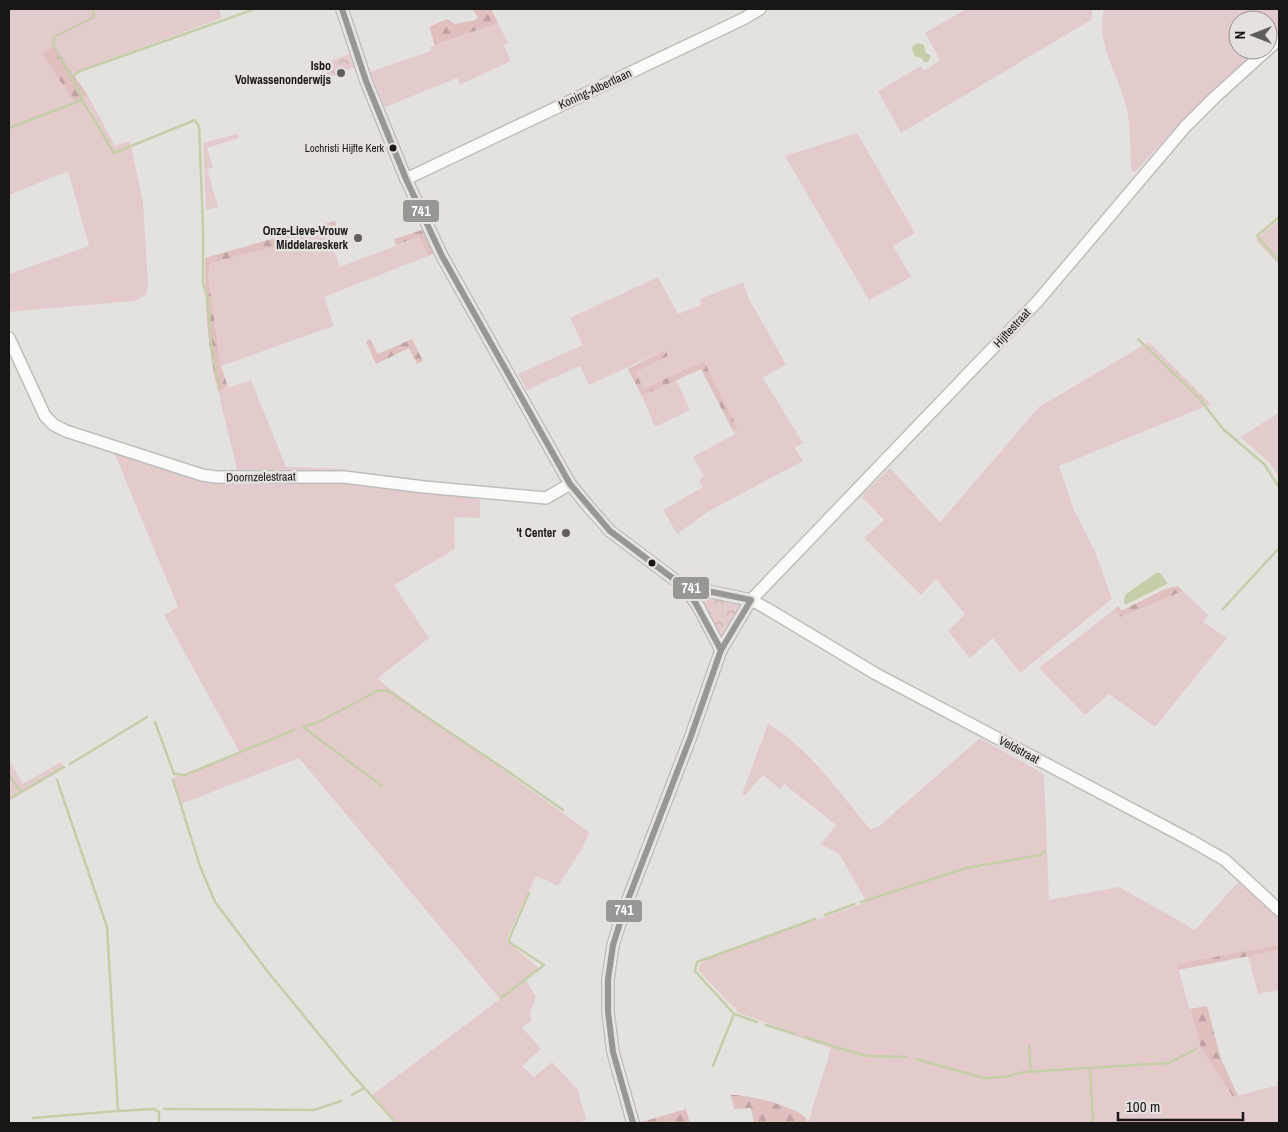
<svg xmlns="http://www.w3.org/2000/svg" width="1288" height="1132" font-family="'Archivo Narrow',sans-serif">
<defs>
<pattern id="forest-firs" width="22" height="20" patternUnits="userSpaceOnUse" patternTransform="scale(1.25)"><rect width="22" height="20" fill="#e0bfbf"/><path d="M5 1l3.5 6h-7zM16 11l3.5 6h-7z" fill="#bfa3a3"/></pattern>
<pattern id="park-crowns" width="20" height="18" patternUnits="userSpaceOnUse" patternTransform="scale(1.25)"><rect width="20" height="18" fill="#e4cbcb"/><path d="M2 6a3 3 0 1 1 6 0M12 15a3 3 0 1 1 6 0" fill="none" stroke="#c3aead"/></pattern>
</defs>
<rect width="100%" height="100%" fill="#e4e2df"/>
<g fill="#e4cbcb">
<path d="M9,9H219L222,18L72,73L54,46L75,102L87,94L115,146L130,141L143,202L148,286L146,295L134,301L9,312V274L89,246L68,171L9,195Z"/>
<path d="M966,9H1093L1091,20L901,133L878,91L921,66L924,71L940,60L925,33Z"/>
<path d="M1104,9H1279V30L1268,40V20H1238V50H1257L1194,108L1135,172L1132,171L1131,168C1130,146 1131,123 1125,102C1116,71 1096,42 1104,9Z"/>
<path d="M498,23L508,43L504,46L511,61L460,85L457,78L385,107L370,72L431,51L430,47Z"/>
<path d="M857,133L915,233L893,246L911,277L869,300L785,156Z"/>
<path d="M237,134L239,138L207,148L213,167L207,169L218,207L206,210L203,143Z"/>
<path d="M1279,220V265L1256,240Z"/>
<path d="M328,233L340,267L419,237L428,256L324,297L334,326L221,366L208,276L210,262Z"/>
<path d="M658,277L678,314L701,305L700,299L743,282L749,299L786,364L763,378L803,443L795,448L803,461L709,511L677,534L663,510L703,487L699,480L704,476L693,457L735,434L733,431L738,429L704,361L643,389L635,372L668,356L665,350L589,385L580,366L527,390L518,374L583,345L570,318Z"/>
<path d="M1149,342L1211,404L1059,466L1074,510L1095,552L1112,599L1020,673L993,638L970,658L948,631L965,614L936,579L921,595L864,538L884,520L861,496L890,468L940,522L1039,407Z"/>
<path d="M251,380L286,467L344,469L353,474L238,473L218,391Z"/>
<path d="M676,380L690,410L655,427L642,396Z"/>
<path d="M1279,413V477L1270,463L1240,437Z"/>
<path d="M114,452L204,480H279L370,483L477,498L480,501V518L454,517L455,549L394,585L429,638L378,678L386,686L589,832L583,847L558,886L536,876L506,940L540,969L525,980L536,996L530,1013L531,1021L522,1027L541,1049L522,1066L534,1077L552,1062L578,1090L586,1119L580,1123H397L372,1095L500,999L299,758L181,804L173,778L240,753L164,615L178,607Z"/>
<path d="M1183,591L1208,615L1203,622L1227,638L1155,727L1109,694L1085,715L1039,668L1115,609L1121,617Z"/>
<path d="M768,724C807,745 841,795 870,829L878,827L980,738L1044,774L1049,900L1119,887L1195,930L1238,882L1279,919V945L1177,965L1201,1048L1233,1097L1279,1085V1123H808L831,1048L787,1033V1030L739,1013L699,971V966L706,959L867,902L839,854L821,844L836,825L784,784L780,789L763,775L744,796L742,794Z"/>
<path d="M9,760L23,784L61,762L65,768L9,801Z"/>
<path d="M1279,950V990L1258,994L1248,956Z"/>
</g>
<g fill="url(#forest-firs)">
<path d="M472,9H491L498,23L435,45L429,27L447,19L455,24L476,20L478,17Z"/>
<path d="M54,46L87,94L75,103L42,54Z"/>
<path d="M335,221L338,230L210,263L208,276L221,366L228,387L218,391C207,348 205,303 205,258Z"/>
<path d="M422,230L435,253L428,256L419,237L396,245L394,239Z"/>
<path d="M370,339L378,354L412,339L423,361L417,364L409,348L376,364L366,342Z"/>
<path d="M665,350L668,356L636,372L643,389L704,361L738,429L733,431L701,369L642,396L628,369Z"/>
<path d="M1178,586L1183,591L1121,617L1115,609L1118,606L1121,610H1123L1165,589Z"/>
<path d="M1279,945V950L1178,970L1177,964Z"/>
<path d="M1207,1006L1221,1059L1238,1096L1233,1097L1201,1048L1190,1009Z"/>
<path d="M731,1095C747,1094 792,1106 804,1116C806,1118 807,1121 808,1123H754L751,1108L734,1109Z"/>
<path d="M686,1109L690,1123H642V1122Z"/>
</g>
<g fill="url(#park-crowns)">
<path d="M349,54L354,67L329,77L323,64Z"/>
<path d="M683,586L751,600L721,650Z"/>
</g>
<g fill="#c4cea8">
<path d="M918,43L924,45L926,53L931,56L928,62H924L921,58L915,56L912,50L913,46Z"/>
<path d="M1156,573H1160L1167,582V584L1127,604L1124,603L1125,595Z"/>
</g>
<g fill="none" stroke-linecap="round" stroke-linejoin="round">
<g stroke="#c4cea8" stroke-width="2.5">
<path d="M72,78L76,73L83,70L255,9"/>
<path d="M82,100L80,93L53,44L54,37L94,17L93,9"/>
<path d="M9,128L82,100L114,153L195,120L199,126L203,226V283L207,296L212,350L219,386"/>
<path d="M1279,217L1257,236L1279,261"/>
<path d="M1138,339L1199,398L1223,429L1264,464L1279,487"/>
<path d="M1223,609L1279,548"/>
<path d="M155,722L174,774L185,775L294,730"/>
<path d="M303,727L319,722L379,690L388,691L500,766L563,810"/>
<path d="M303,727L382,786"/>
<path d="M70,764L147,717"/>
<path d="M9,775L21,792"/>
<path d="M57,780L107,927L118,1111L154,1109L159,1112V1123"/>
<path d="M173,780L200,866L215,902L268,972L350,1072L396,1123"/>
<path d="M9,799L64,767"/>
<path d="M861,902L966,868L1041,855L1045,851"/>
<path d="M825,915L855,904"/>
<path d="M501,998L544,965L509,942V939L529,893"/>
<path d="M757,1022L734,1014L695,971L697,962L815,919"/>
<path d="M766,1025L795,1034"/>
<path d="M805,1037L835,1047L868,1056L906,1057"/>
<path d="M1029,1046L1031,1072"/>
<path d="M916,1059L984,1078L1005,1077L1024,1072L1168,1063L1196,1049"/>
<path d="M713,1066L734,1014"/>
<path d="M1090,1068L1093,1123"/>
<path d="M352,1095L364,1088"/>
<path d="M164,1109L314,1110L341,1101"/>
<path d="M33,1118L118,1111"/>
</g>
<g stroke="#bfbebc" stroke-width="14">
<g id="minor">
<path d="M342,9L366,81L406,179L442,256L570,484L588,506L610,531L683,586L698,606L721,650"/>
<path d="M1268,49L1279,39"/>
<path d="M406,179L743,19L760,9"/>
<path d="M9,338L45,416L54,425L66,431L202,475L216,477H344L424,487L546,498L570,484"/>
<path d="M683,586L751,600L766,608L876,674L1190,840L1225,860L1279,910"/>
<path d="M633,1123L613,1052L608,1012V979L613,945L624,910L691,736L721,650L751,600L1037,302L1185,127L1214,98L1267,50"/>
</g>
</g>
<use href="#minor" stroke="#fbfbfa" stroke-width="11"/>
<g stroke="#e5e2de" stroke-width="10">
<g id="bus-1">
<path d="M342,9L366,81L406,179L442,256L570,484L610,531L683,586L751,600L721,650L691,736L624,910L613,945L608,979V1012L613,1052L633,1123"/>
<path d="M673,578L695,602L721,650"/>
</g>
</g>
<use href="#bus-1" stroke="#979796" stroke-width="6"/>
</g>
<g fill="#5f5e5c" stroke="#e5e2de" stroke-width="2">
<circle cx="341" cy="73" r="5"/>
<circle cx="358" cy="238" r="5"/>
<circle cx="566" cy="533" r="5"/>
</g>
<g fill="#181715" stroke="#e5e2de" stroke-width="2">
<circle cx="393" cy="148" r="4.5"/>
<circle cx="652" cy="563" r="4.5"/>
</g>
<g text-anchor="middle" stroke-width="5" stroke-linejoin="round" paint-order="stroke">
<g font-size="11" fill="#181715" stroke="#e5e2de" text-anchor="end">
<text x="384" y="152">Lochristi Hijfte Kerk</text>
</g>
<g font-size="12" font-weight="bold" fill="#181715" stroke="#e5e2de" text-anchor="end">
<text x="331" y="70">Isbo<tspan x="331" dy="14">Volwassenonderwijs</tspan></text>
<text x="348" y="235">Onze-Lieve-Vrouw<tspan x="348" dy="14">Middelareskerk</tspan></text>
<text x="556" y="537">'t Center</text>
</g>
<g font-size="12" fill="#181715" stroke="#e5e2de">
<text transform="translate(595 89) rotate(-25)" y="4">Koning-Albertlaan</text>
<text transform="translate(1012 328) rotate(-47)" y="4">Hijftestraat</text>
<text transform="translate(261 477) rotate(-1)" y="4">Doornzelestraat</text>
<text transform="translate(1019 750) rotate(28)" y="4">Veldstraat</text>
</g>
</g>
<g stroke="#e5e2de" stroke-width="2">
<rect x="402" y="199" width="38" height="24" rx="5" fill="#979796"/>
<rect x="672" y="576" width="38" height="24" rx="5" fill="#979796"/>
<rect x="605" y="899" width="38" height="24" rx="5" fill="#979796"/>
</g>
<g font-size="14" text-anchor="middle" font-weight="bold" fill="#fff">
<text x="421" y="216">741</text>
<text x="691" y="593">741</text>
<text x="624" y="915">741</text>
</g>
<rect width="1288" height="1132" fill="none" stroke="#181715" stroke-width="20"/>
<g transform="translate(1253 35) rotate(270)"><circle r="24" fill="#e5e2de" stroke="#93918e"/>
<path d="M0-4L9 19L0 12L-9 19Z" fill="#5f5e5c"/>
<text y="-8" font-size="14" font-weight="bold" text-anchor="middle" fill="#181715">N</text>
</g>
<path d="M1118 1112v8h125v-8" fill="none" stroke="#181715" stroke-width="2.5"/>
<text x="1126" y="1112" font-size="15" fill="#181715" stroke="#e5e2de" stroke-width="4" paint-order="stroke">100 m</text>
</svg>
